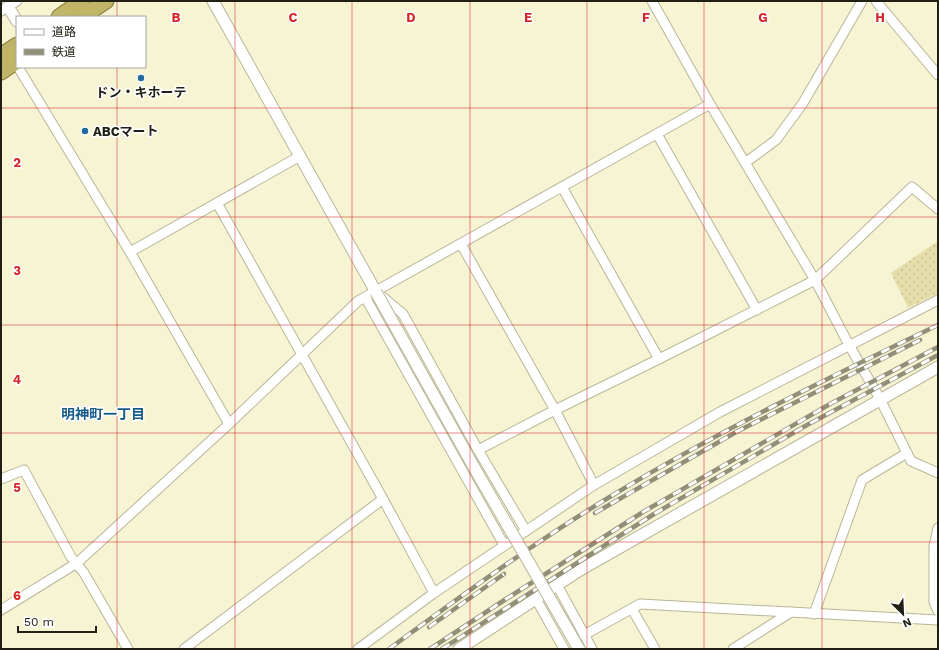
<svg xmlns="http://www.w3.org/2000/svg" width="939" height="650" font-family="'Work Sans','Noto Sans JP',sans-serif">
<defs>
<pattern id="grass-dots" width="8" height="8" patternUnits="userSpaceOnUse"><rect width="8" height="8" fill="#e5deab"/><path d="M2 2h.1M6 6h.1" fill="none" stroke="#c4be92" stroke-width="1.8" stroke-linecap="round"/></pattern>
</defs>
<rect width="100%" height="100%" fill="#f7f4d4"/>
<path fill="url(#grass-dots)" d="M938,241V293L908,308L891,273Z"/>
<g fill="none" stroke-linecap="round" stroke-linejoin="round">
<g stroke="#bab698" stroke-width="11">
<g id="minor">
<path d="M652,1L710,104L815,280L849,345L880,399L911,461L938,473"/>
<path d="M876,1L938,75"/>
<path d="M1,11L17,1"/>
<path d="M18,67L130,252L229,424"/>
<path d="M657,134L757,310"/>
<path d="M745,163L776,140L803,103L862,1"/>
<path d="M562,187L659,359"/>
<path d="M217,203L383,499L434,593"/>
<path d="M461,244L555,410L594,485"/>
<path d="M130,252L300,156"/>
<path d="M379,294L403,314L478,450L526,531"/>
<path d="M365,297L504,545"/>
<path d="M478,450L555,410L659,359L815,280L912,187L938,209"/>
<path d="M1,479L24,470L71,557L84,573L128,649"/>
<path d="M938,528L934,546V602L938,611"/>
<path d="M557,585L592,649"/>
<path d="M536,599L564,649"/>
<path d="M632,609L655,649"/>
<path d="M1,610L77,563L229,424L358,301L710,104"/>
<path d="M814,614L862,480L907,453"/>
<path d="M584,635L640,604L938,620"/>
<path d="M184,649L383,499"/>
<path d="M358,649L434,593L594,485L720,412L938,300"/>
<path d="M733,649L791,612"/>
</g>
</g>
<g stroke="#bab698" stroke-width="13">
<g id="tertiary">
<path d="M213,1L376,292"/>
<path d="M8,7L17,21"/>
<path d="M459,649L580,570L938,367"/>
</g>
</g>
<g stroke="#7e7431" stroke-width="17">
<g id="trunk">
<path d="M59,17L82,1"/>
<path d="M82,17L106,1"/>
<path d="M1,56L17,45"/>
<path d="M1,72L17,61"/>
</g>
</g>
<use href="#minor" stroke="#fff" stroke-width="9"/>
<use href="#tertiary" stroke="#fff" stroke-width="11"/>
<use href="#trunk" stroke="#c0b466" stroke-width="15"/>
<g stroke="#918f78" stroke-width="4.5">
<g id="rail">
<path d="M595,513L738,431L920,340"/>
<path d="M429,627L504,574"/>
<path d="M389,649C461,596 532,544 608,498C715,433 826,379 938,325"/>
<path d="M430,649L506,599L643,512L830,404L938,347"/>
<path d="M442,649L654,514L807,425L938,355"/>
</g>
</g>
<use href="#rail" stroke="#fff" stroke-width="3" stroke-dasharray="9" stroke-linecap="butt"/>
<g stroke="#bab698" stroke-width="13" stroke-linecap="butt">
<path id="tertiary-bridge" d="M376,292L475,469L579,649"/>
</g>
<use href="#tertiary-bridge" stroke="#fff" stroke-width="11"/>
</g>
<path fill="none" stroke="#d62828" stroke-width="1" stroke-opacity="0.55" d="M117,1V17M235,1V649M352,1V649M470,1V649M587,1V649M704,1V649M822,1V649M117,67V649M1,108H938M1,217H938M1,325H938M1,433H938M1,542H938"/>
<g fill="#216a9e" stroke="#fff" stroke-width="1.5">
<circle cx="141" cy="78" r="4"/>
<circle cx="85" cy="131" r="4"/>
</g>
<g text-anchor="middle" stroke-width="3" stroke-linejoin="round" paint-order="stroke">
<g font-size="13" font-weight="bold" fill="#212014" stroke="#fff">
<text x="141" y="97">ドン・キホーテ</text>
<text x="93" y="136" text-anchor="start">ABCマート</text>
</g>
<g font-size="14" font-weight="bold" fill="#175a89" stroke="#fff">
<text x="103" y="419">明神町一丁目</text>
</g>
</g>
<g font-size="13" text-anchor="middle" font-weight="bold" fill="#d62828" stroke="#fff" stroke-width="3" stroke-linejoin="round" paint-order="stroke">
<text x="176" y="22">B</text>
<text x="293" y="22">C</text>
<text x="411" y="22">D</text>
<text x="528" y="22">E</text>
<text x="646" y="22">F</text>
<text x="763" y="22">G</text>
<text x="880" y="22">H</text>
<text x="17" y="167">2</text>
<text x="17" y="275">3</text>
<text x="17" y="384">4</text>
<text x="17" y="492">5</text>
<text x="17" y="600">6</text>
</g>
<rect width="939" height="650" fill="none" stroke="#212014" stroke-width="4"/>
<rect x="16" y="16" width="130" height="52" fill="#ffffff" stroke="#a6a6a1"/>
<rect x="24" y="29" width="20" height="6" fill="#ffffff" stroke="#a6a6a1"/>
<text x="52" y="36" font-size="12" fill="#212014">道路</text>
<rect x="24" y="49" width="20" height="6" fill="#918f78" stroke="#a6a6a1"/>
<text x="52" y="56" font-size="12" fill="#212014">鉄道</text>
<g transform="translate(903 614) rotate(156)" stroke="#ffffff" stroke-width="3" paint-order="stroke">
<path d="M0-3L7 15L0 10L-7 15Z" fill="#212014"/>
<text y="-6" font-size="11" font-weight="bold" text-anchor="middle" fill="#212014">N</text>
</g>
<path d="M18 626v6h78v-6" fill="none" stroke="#212014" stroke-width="2"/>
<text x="24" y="626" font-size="12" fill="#212014" stroke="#ffffff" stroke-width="3" paint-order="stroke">50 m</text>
</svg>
